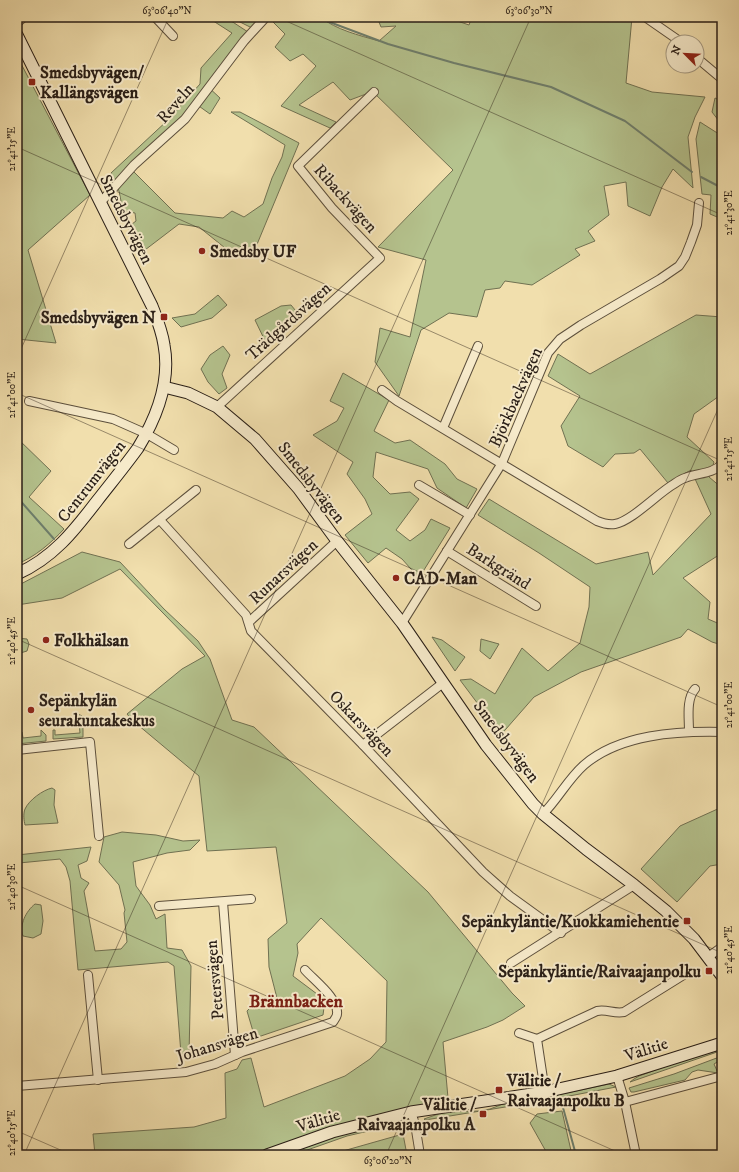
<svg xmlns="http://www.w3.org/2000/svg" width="739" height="1172" font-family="'IM FELL DW Pica',serif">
<rect width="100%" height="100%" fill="#f1dfad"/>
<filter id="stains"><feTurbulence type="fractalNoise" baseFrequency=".005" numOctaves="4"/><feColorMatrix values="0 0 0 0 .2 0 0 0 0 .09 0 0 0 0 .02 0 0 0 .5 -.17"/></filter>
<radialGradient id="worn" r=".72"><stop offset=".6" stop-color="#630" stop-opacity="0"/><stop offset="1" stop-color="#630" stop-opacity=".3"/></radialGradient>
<g fill="#b5c38e" stroke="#707152">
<path d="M207,17H225L248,32L206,85L220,98L210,114L196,104L130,168L175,213L223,218L232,211L244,217L263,204L272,178L282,157L285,145L231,112H240L299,143L253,254L235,256L199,227L179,224L141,253L128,227L136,221L135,213L123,211L119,191L111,173L169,119L200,84L201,68L232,33Z"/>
<path d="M230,17H262L252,28Z"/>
<path d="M320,17C337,30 358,35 379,41L396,26L381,27L377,17H446L469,25L472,17H498L514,19L515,17H632L626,83L652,92L705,97L695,117L688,137L693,188L673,169L662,187L650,216L628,206L626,182L604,186L609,215L588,231L595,241L575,249L580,255L532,285L505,281L500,288L485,290L477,317L449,313L421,330L399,396L375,362L380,328L410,337L426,260L378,247L453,170L371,90L366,94L350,100L333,82L299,105L336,122L330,128L281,106L316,66L303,54L290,61L275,47L285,34L269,18Z"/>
<path d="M17,56L90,195L28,250L56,343L17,339Z"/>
<path d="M715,98L722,101V125L712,112Z"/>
<path d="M700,122L722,136V219L710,214L711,195L702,194L696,139Z"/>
<path d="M218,295L227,305L212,318L181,327L172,318L195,314Z"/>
<path d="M291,305L300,316L268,347L255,320L281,306Z"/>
<path d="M696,315L722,317V394L694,414L687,437L714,462L709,477L722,488V553L683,578L710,602L708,619L722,625V645L712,642L688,629L681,637L581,672L534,697L499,737L481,717L484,712L460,680L471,679L495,694L522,648L548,671L580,643L589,607L590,587L539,553L478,515L489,499L596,564L648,552L653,575L711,514L691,470L668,483L640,449L634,453L615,454L603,467L568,446L561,426L580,396L548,376L558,354L590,374Z"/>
<path d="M223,346L230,355L222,374L227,388L219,394L208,382L201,369L210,355Z"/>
<path d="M343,373L389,400L374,431L395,443L410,440L445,464L457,479L477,489L466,508L437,488L428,469L376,452L373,477L390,494L410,492L419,499L396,530L410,541L425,530L431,519L450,528L419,578L402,559L386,548L368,563L345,535L372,514L365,499L347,474L353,462L313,435L337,421L344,408L330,401Z"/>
<path d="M17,438L51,471L29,497L64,529C51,543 35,557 17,564Z"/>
<path d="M82,552L120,562L164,609L198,641L210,659L232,720L254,727L428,892L512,993L525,1006L503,1020L487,1027L443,1042L448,1098L447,1102L273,1147L253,1155H95L93,1134L194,1127L226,1118L225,1073L237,1069L242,1060L251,1058L264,1107L345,1076L370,1059L386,1042L387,981L321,918L297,944L298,953L293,976L325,1000L323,1015L255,1038L247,1011L251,1007L278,1002L269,967L268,939L287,923L276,847L207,851L199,776L132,720L127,714L182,669L205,656L120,569L62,598L17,605V586Z"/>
<path d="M432,637L442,640L465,657L455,671Z"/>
<path d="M17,638L27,639L29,644L27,651L17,654Z"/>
<path d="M481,639L499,644L490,659L480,651Z"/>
<path d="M78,714L82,716L83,730V737L53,739V730H55V735L80,733Z"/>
<path d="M41,730L46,735V741L17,744V732H22L23,738L41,736Z"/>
<path d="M52,788L55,790L54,805L58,823L25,825C24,821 23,814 25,809C29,800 43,790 52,788Z"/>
<path d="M722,807V864L710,866L677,902L641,869L680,826Z"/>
<path d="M122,832L156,835L183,841L200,840L190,850L167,853L133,862L136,886L150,905L156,919L165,914L167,948L182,950L191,966L189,1055L181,1054L174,966L168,962L78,970L70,881L66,867L60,859L19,863L17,855L91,847L87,861L78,865L81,878L89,883L84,891L95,951L121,949L127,942L124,913L125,910L119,885L99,862L104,837Z"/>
<path d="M35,904L41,905L43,921L41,934L33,938L23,936C19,925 26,911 35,904Z"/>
<path d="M722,1046V1050L720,1051L630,1082L634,1079L639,1076Z"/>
<path d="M722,1056V1059L714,1064L718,1073L698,1070L692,1072L685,1080L634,1092H631L629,1088L674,1074Z"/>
<path d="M609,1084L616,1087L538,1102V1099Z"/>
<path d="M530,1100V1103L425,1120L424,1119L444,1112L479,1111L490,1109L503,1104Z"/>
<path d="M562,1111L572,1155H548L530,1123L537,1114Z"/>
<path d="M402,1120L403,1123L347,1136L293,1155H284L346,1133Z"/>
<path d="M403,1134L407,1155H336V1153Z"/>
</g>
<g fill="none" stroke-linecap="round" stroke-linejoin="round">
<g stroke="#6e7e6c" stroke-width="2">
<path d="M316,17L388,44L454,63L551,87L625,121L692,172"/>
<path d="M701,177L722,188"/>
<path d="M17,497L54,539"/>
<path d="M562,1104L576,1155"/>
</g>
<g stroke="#5c4f3c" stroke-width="10">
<g id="street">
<path d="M155,17L173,36"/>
<path d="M645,17L681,42"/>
<path d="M17,23L24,17"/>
<path d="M697,58L722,79"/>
<path d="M100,203L134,165L185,119L244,41L266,17"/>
<path d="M382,390L397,401L597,521C602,523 609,525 615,524C632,521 658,493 674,484C677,482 681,479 685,478C697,473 713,474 722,464"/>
<path d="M29,401L113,419L147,434L174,450"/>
<path d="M217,407L380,258L332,208L298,166L374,92"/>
<path d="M443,428L478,346"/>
<path d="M419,485L470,515"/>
<path d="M160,520L246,615L251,631L363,745L483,872L510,896L561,933"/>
<path d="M129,544L196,490"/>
<path d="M447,551L536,606"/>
<path d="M249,622L337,541"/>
<path d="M402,623L502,463L548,353L560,339L581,325L660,279L679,266L685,257L691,242L697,225L699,203"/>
<path d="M689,731C689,718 686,699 695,689"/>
<path d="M363,745L443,683"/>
<path d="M17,750L90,742L99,836"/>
<path d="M543,814C558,799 568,779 584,765C620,734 677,731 722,732"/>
<path d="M223,902L235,1055"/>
<path d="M159,906L251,899"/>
<path d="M708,957L722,947"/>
<path d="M511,963L634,885"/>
<path d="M88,975L98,1080"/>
<path d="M519,1033L537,1039"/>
<path d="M617,1076L625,1102L636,1155"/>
<path d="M17,1086L186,1072L215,1064L242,1052L333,1022C334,1020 337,1017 337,1014C339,999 315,981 305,970"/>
<path d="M545,1092L537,1039L597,1011C607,1009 614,1014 624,1012L685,974"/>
<path d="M625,1102L722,1076"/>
<path d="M411,1112L415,1124L420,1155"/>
</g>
</g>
<g stroke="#2a1f17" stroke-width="13">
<g id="secondary">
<path d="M17,35L152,306C157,319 162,331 164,345C171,382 157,417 138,448C125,466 111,483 97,501C74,531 53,558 17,574"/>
<path d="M164,387L188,393L217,407L255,439L298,488L337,541L402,623L486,745L533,804L543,814L586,849L634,885L666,911L694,939L722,976"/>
<path d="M267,1155L332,1132L411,1112L545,1092L617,1076L722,1043"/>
</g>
</g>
<use href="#street" stroke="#f6eaca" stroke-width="8"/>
<use href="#secondary" stroke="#f6eaca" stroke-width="11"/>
</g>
<path fill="none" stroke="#2a1f17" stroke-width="1" stroke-opacity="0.45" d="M277,17L722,215M17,147L722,461M17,358L169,17M17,393L722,707M17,639L722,953M17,885L624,1155M17,1131L72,1155M24,1155L531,17M386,1155L722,400"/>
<g fill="#8f2418" stroke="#f6eaca" stroke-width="1.5">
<rect x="28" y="78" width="8" height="8" rx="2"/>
<circle cx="202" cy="251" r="4"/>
<rect x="160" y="313" width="8" height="8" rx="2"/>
<circle cx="396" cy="578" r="4"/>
<circle cx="46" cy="640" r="4"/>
<circle cx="31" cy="710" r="4"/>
<rect x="683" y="917" width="8" height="8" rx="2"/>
<rect x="705" y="967" width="8" height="8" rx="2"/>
<rect x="495" y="1086" width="8" height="8" rx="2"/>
<rect x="479" y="1110" width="8" height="8" rx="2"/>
</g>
<g text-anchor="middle" stroke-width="4" stroke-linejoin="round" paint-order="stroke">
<g font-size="17" font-weight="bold" fill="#2a1f17" stroke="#f6eaca" text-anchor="start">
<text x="40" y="78">Smedsbyvägen/<tspan x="40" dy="20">Kallängsvägen</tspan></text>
<text x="210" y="257">Smedsby UF</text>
<text x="156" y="323" text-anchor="end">Smedsbyvägen N</text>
<text x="404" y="584">CAD-Man</text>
<text x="54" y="646">Folkhälsan</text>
<text x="39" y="706">Sepänkylän<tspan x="39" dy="20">seurakuntakeskus</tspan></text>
<text x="679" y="927" text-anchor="end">Sepänkyläntie/Kuokkamiehentie</text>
<text x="701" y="977" text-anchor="end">Sepänkyläntie/Raivaajanpolku</text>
<text x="507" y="1086">Välitie /<tspan x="507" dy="20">Raivaajanpolku B</tspan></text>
<text x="475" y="1110" text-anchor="end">Välitie /<tspan x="475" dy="20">Raivaajanpolku A</tspan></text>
</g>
<g font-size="17" fill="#2a1f17" stroke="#f6eaca">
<text transform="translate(175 103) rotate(-49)" y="6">Reveln</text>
<text transform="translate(346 198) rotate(48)" y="6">Ribackvägen</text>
<text transform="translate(127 219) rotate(63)" y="6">Smedsbyvägen</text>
<text transform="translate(288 321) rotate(-42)" y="6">Trädgårdsvägen</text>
<text transform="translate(515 397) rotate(-66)" y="6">Björkbackvägen</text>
<text transform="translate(91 481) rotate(-52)" y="6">Centrumvägen</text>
<text transform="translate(312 482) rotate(52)" y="6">Smedsbyvägen</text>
<text transform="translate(499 566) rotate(32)" y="6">Barkgränd</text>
<text transform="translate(283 571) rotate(-43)" y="6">Runarsvägen</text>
<text transform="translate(362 723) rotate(46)" y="6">Oskarsvägen</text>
<text transform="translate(507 741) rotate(53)" y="6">Smedsbyvägen</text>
<text transform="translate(214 980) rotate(-95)" y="6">Petersvägen</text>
<text transform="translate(217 1044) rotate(-17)" y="6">Johansvägen</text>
<text transform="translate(646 1049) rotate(-18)" y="6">Välitie</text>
<text transform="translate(318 1120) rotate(-17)" y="6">Välitie</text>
</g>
<g font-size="18" font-weight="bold" fill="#7a1f14" stroke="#f6eaca">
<text x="296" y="1007">Brännbacken</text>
</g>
</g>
<rect width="739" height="1172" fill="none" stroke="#f1dfad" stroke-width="44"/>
<g transform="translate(685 54) rotate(294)"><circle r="19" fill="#f6eaca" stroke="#a49982"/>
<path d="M0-3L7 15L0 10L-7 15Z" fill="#8f2418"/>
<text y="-6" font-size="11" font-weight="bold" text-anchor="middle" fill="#2a1f17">N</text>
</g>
<rect x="22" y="22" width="695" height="1128" fill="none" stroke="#2a1f17" stroke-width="1.5"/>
<g font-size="10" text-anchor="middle" fill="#2a1f17">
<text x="167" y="14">63°06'40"N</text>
<text x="529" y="14">63°06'30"N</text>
<text transform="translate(11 149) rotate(-90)" y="4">21°41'15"E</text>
<text transform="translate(728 213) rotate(-90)" y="4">21°41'30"E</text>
<text transform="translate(11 395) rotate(-90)" y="4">21°41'00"E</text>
<text transform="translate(728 459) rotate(-90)" y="4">21°41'15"E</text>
<text transform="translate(11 641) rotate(-90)" y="4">21°40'45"E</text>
<text transform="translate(728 705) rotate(-90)" y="4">21°41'00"E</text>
<text transform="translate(11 887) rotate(-90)" y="4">21°40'30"E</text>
<text transform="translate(728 950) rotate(-90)" y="4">21°40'45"E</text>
<text transform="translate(11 1133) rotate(-90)" y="4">21°40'15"E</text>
<text x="388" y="1164">63°06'20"N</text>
</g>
<rect width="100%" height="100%" filter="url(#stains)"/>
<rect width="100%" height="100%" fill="url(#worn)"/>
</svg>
